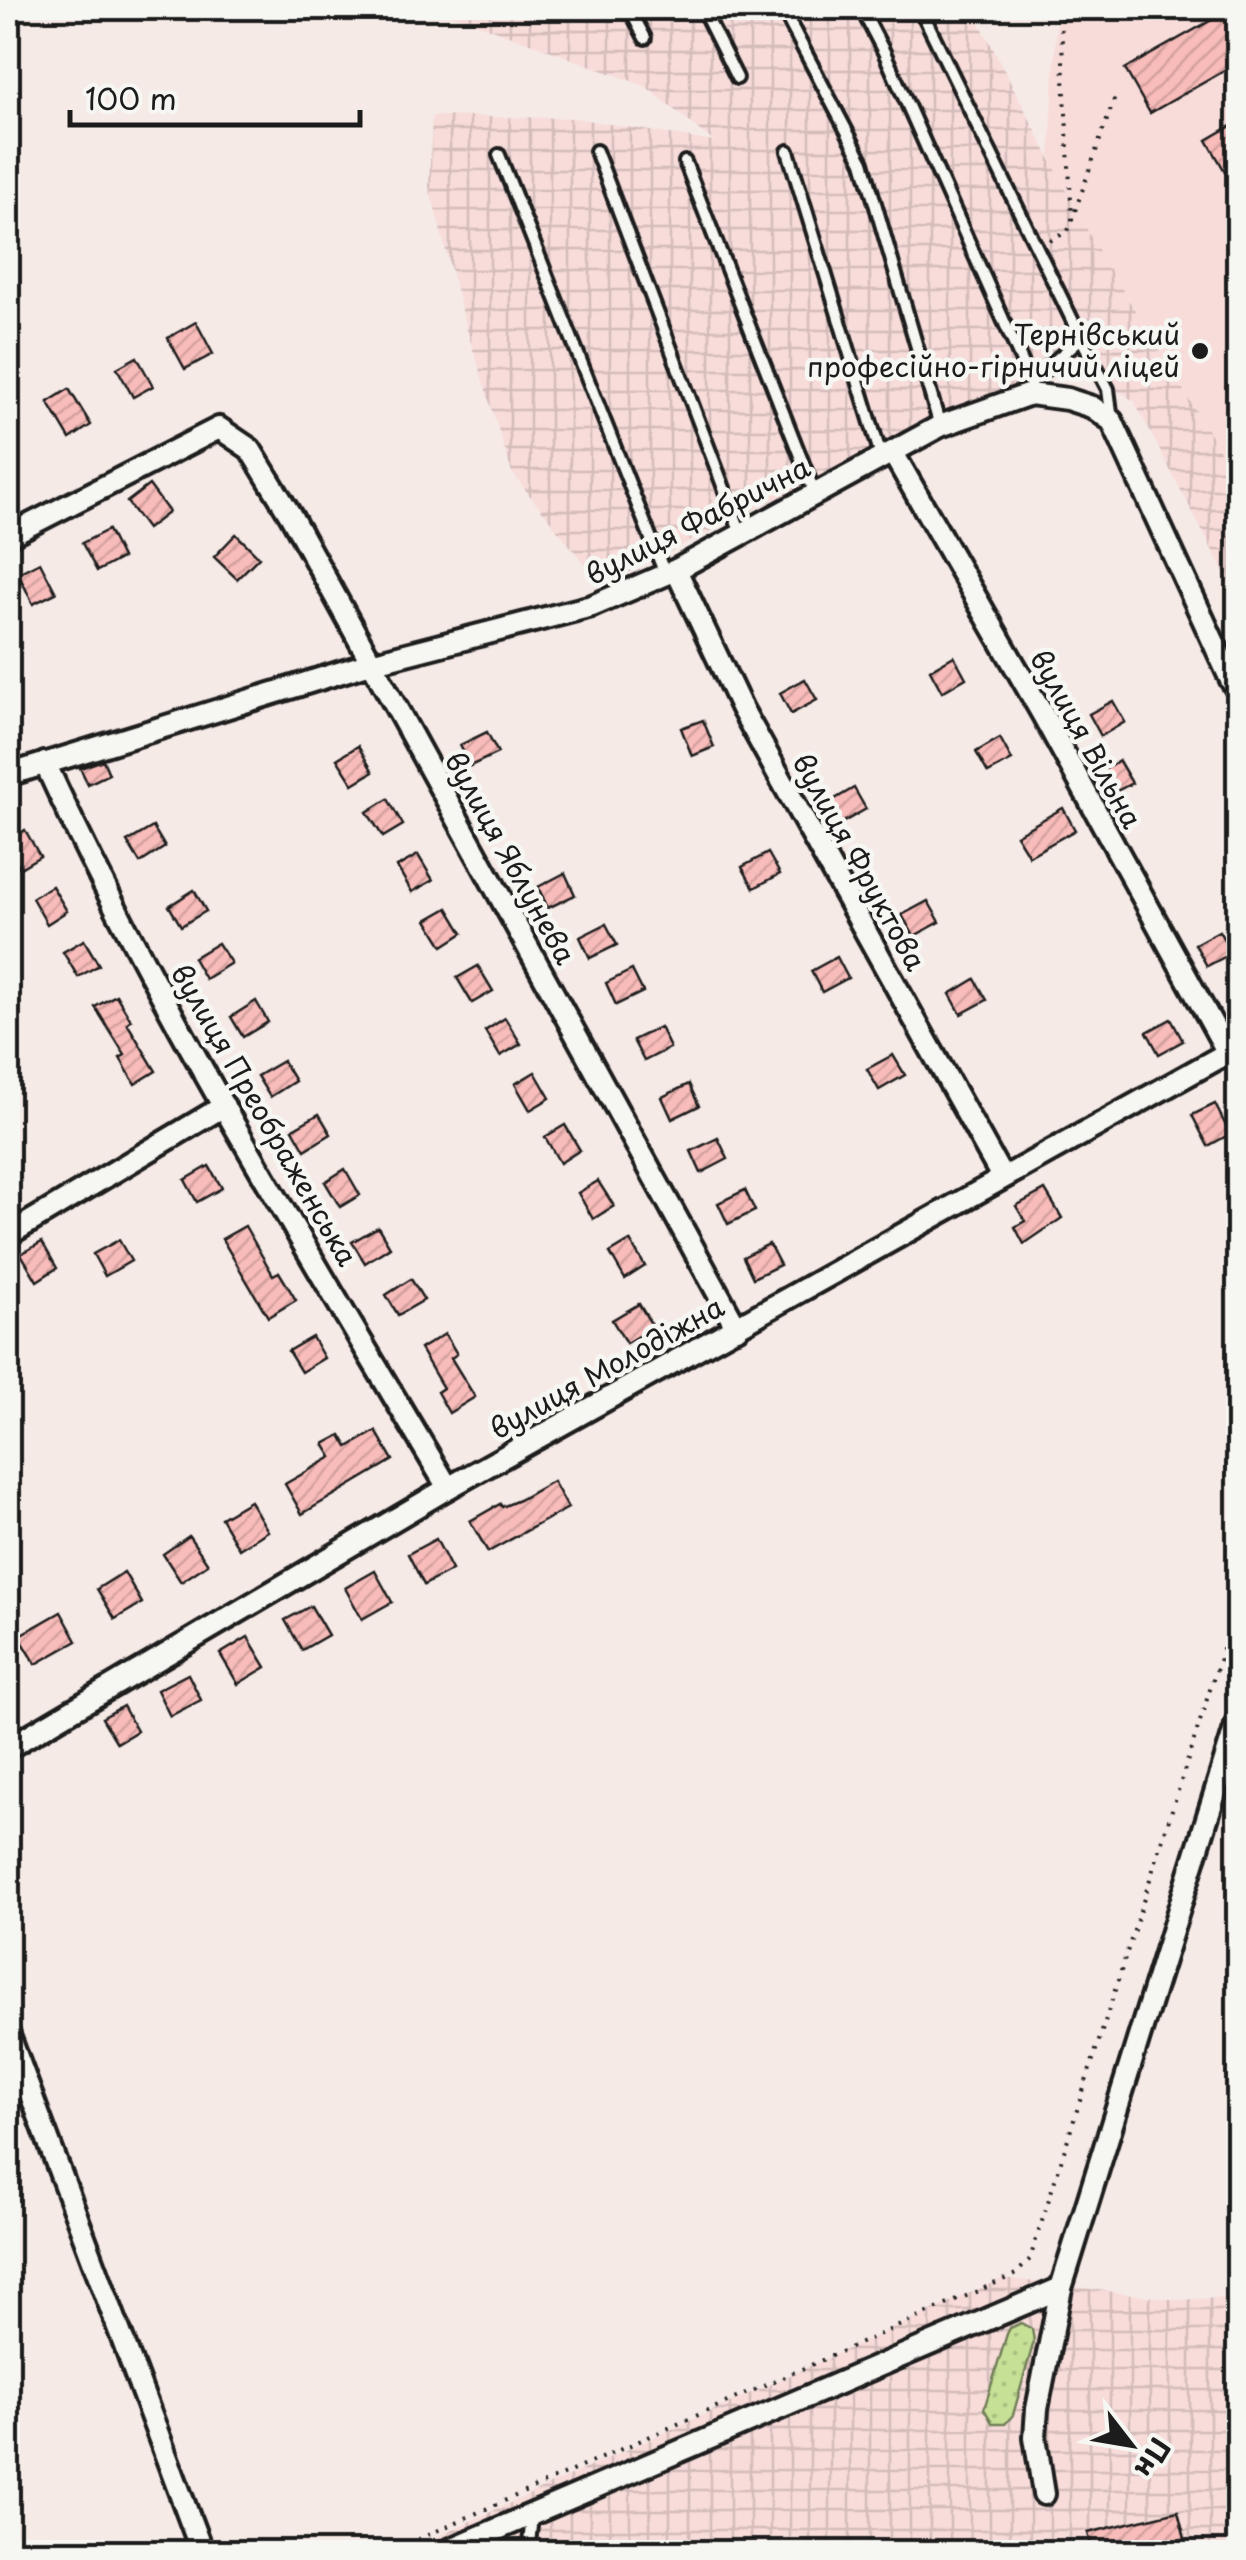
<svg xmlns="http://www.w3.org/2000/svg" width="1246" height="2560" font-family="'Playpen Sans',sans-serif">
<defs>
<pattern id="industrial-grid" width="8" height="8" patternUnits="userSpaceOnUse" patternTransform="scale(2.5)"><rect width="8" height="8" fill="#f7dcda"/><path d="M0 4h8M4 0v8" fill="none" stroke="#d3bcba"/></pattern>
<pattern id="grass-dots" width="8" height="8" patternUnits="userSpaceOnUse" patternTransform="scale(2.5)"><rect width="8" height="8" fill="#c6e096"/><path d="M2 2h.1M6 6h.1" fill="none" stroke="#aac081" stroke-width="1.8" stroke-linecap="round"/></pattern>
<pattern id="building-hatch" width="6" height="6" patternUnits="userSpaceOnUse" patternTransform="scale(2.5)"><rect width="6" height="6" fill="#f8bcba"/><path d="M-1 1l2-2M0 6l6-6M5 7l2-2" fill="none" stroke="#d4a19f"/></pattern>
</defs>
<rect width="100%" height="100%" fill="#f6eae7"/>
<filter id="ink" filterUnits="userSpaceOnUse"><feTurbulence type="fractalNoise" baseFrequency=".01" numOctaves="2"/><feDisplacementMap in="SourceGraphic" scale="20" xChannelSelector="R" yChannelSelector="G"/><feConvolveMatrix kernelMatrix="1 2 1 2 8 2 1 2 1" color-interpolation-filters="sRGB"/></filter>
<g filter="url(#ink)">
<path fill="#f7dcda" d="M1057,8H1238V480L1094,243L1050,158Z"/>
<g fill="url(#industrial-grid)">
<path d="M435,8H972L1094,243L1238,480V599L1134,401L1080,366L996,393L882,459L768,502L602,586L512,473L466,327L429,187L432,116L575,118L714,142L645,86Z"/>
<path d="M1003,2278L1178,2300L1238,2297V2552H403Z"/>
</g>
<path fill="url(#grass-dots)" stroke="#717e59" stroke-width="2.5" d="M1021,2323L1032,2329L1034,2341L1013,2415L1005,2424H993L984,2409L1007,2334L1010,2328Z"/>
<g fill="url(#building-hatch)" stroke="#1c1c1c" stroke-width="2.5">
<path d="M1218,8H1238V63L1150,113L1125,69L1222,14Z"/>
<path d="M1238,122V194L1207,140Z"/>
<path d="M196,322L213,354L185,369L168,338Z"/>
<path d="M137,357L153,386L133,397L117,368Z"/>
<path d="M69,389L91,425L70,439L48,402Z"/>
<path d="M149,485L169,512L147,529L127,502Z"/>
<path d="M108,530L122,558L97,571L82,543Z"/>
<path d="M236,534L259,557L237,579L214,557Z"/>
<path d="M40,562L56,593L33,604L18,573Z"/>
<path d="M954,656L966,678L942,692L930,670Z"/>
<path d="M805,679L817,700L791,714L780,693Z"/>
<path d="M1113,701L1125,722L1101,736L1089,714Z"/>
<path d="M703,720L714,747L692,756L681,728Z"/>
<path d="M487,732L498,753L470,766L460,745Z"/>
<path d="M1000,738L1012,760L988,773L976,752Z"/>
<path d="M358,746L373,772L353,784L337,759Z"/>
<path d="M103,760L109,774L88,784L80,768Z"/>
<path d="M1119,761L1132,783L1107,796L1095,775Z"/>
<path d="M854,788L866,809L840,824L828,803Z"/>
<path d="M388,799L403,825L383,837L367,812Z"/>
<path d="M1063,808L1075,830L1029,856L1016,835Z"/>
<path d="M153,827L165,847L140,863L127,842Z"/>
<path d="M25,830L40,856L20,868L8,848V841Z"/>
<path d="M768,853L780,874L754,888L742,867Z"/>
<path d="M418,855L433,880L412,892L397,867Z"/>
<path d="M565,873L575,895L548,908L538,887Z"/>
<path d="M52,886L67,911L47,924L32,898Z"/>
<path d="M194,890L206,911L181,926L169,906Z"/>
<path d="M928,901L940,922L914,936L902,915Z"/>
<path d="M448,908L463,933L443,946L427,920Z"/>
<path d="M606,924L617,945L590,958L580,937Z"/>
<path d="M1219,931L1232,953L1207,966L1195,944Z"/>
<path d="M84,940L99,965L78,977L63,952Z"/>
<path d="M218,943L231,963L205,979L193,958Z"/>
<path d="M837,957L848,978L822,992L811,971Z"/>
<path d="M478,966L493,991L472,1003L457,978Z"/>
<path d="M632,970L643,992L616,1005L606,983Z"/>
<path d="M975,979L987,1000L961,1014L950,994Z"/>
<path d="M116,995L131,1020L127,1023L156,1071L135,1084L120,1058L125,1055L95,1007Z"/>
<path d="M256,1001L268,1022L243,1037L231,1017Z"/>
<path d="M505,1018L521,1044L500,1056L485,1031Z"/>
<path d="M1171,1019L1183,1041L1159,1054L1147,1032Z"/>
<path d="M660,1027L670,1048L644,1061L633,1040Z"/>
<path d="M893,1055L905,1075L879,1090L867,1069Z"/>
<path d="M283,1061L295,1081L270,1097L257,1076Z"/>
<path d="M535,1072L550,1098L530,1110L515,1084Z"/>
<path d="M689,1084L699,1106L672,1119L662,1097Z"/>
<path d="M1215,1104L1230,1134L1208,1146L1192,1115Z"/>
<path d="M319,1114L331,1134L305,1150L293,1129Z"/>
<path d="M565,1125L580,1150L560,1163L545,1137Z"/>
<path d="M718,1138L728,1159L701,1173L691,1151Z"/>
<path d="M209,1166L222,1188L197,1202L185,1180Z"/>
<path d="M345,1169L360,1195L340,1207L325,1182Z"/>
<path d="M598,1181L614,1206L593,1219L578,1193Z"/>
<path d="M745,1190L755,1211L728,1224L718,1203Z"/>
<path d="M1045,1190L1062,1218L1024,1244L1015,1227L1025,1221L1016,1206Z"/>
<path d="M245,1226L273,1275L279,1272L296,1300L268,1317L222,1239Z"/>
<path d="M378,1227L390,1247L365,1263L352,1242Z"/>
<path d="M119,1240L131,1261L105,1276L93,1254Z"/>
<path d="M630,1241L645,1266L625,1279L610,1253Z"/>
<path d="M42,1242L57,1268L37,1281L21,1254Z"/>
<path d="M769,1244L780,1265L753,1278L743,1257Z"/>
<path d="M411,1279L424,1300L398,1315L386,1295Z"/>
<path d="M639,1304L653,1327L626,1343L612,1320Z"/>
<path d="M445,1334L457,1354L451,1358L475,1397L449,1413L437,1392L443,1388L420,1349Z"/>
<path d="M312,1337L324,1358L301,1372L288,1351Z"/>
<path d="M376,1431L393,1460L302,1514L285,1484L332,1457L324,1444L341,1435L348,1447Z"/>
<path d="M553,1481L568,1508L488,1552L470,1521L500,1504L502,1507L519,1500Z"/>
<path d="M250,1501L268,1531L239,1549L221,1518Z"/>
<path d="M189,1536L208,1564L181,1582L163,1554Z"/>
<path d="M436,1539L452,1570L424,1585L408,1554Z"/>
<path d="M375,1571L392,1602L362,1619L345,1588Z"/>
<path d="M124,1572L142,1603L115,1619L97,1589Z"/>
<path d="M311,1606L328,1635L302,1650L285,1620Z"/>
<path d="M61,1612L77,1641L36,1664L19,1636Z"/>
<path d="M248,1637L266,1667L238,1684L220,1654Z"/>
<path d="M188,1674L201,1700L170,1716L157,1690Z"/>
<path d="M123,1706L137,1731L117,1743L102,1718Z"/>
<path d="M1178,2511L1188,2550L1093,2552L1088,2533Z"/>
</g>
<g fill="none" stroke-linecap="round" stroke-linejoin="round">
<g stroke="#1c1c1c" stroke-width="18">
<g id="lane">
<path d="M629,8L645,38"/>
<path d="M702,8L737,78"/>
<path d="M782,8L863,162L940,426"/>
<path d="M861,8L884,52L1031,382V388"/>
<path d="M920,8L1081,338L1031,382"/>
<path d="M596,151L741,533"/>
<path d="M788,151L882,459"/>
<path d="M499,155L665,574"/>
<path d="M685,162L815,494"/>
<path d="M1081,338L1108,389L1112,420"/>
<path d="M528,2552L532,2517"/>
</g>
</g>
<g stroke="#1c1c1c" stroke-width="28">
<g id="street">
<path d="M893,453L1043,715L1228,1053"/>
<path d="M8,536L219,428L250,449L291,516L737,1328"/>
<path d="M676,570L742,709L1002,1177"/>
<path d="M45,763C160,1014 308,1250 448,1488"/>
<path d="M8,775L371,663L592,606L676,570L940,426L1030,394L1067,399L1092,407L1112,421L1231,680L1238,691"/>
<path d="M8,1235L224,1106"/>
<path d="M8,1748L448,1488L1238,1047"/>
<path d="M8,2033L202,2552"/>
<path d="M1044,2494L1035,2437L1037,2409L1061,2288L1238,1719"/>
<path d="M444,2552L1061,2288"/>
</g>
</g>
<g stroke="#1c1c1c" stroke-width="4" stroke-dasharray="2.5 8" stroke-linecap="butt">
<path d="M1060,8L1072,219"/>
<path d="M1050,241L1068,231L1115,97"/>
<path d="M389,2552L1016,2274L1030,2259L1238,1601"/>
</g>
<use href="#lane" stroke="#f6f6f2" stroke-width="10"/>
<use href="#street" stroke="#f6f6f2" stroke-width="20"/>
</g>
</g>
<circle fill="#1c1c1c" stroke="#f6f6f2" stroke-width="4" cx="1200" cy="351" r="10"/>
<g text-anchor="middle" stroke-width="9" stroke-linejoin="round" paint-order="stroke">
<g font-size="28" fill="#1c1c1c" stroke="#f6f6f2" text-anchor="end">
<text x="1180" y="345">Тернівський<tspan x="1180" dy="32">професійно-гірничий ліцей</tspan></text>
</g>
<g font-size="28" fill="#1c1c1c" stroke="#f6f6f2">
<text transform="translate(698 521) rotate(-27)" y="10">вулиця Фабрична</text>
<text transform="translate(1086 739) rotate(61)" y="10">вулиця Вільна</text>
<text transform="translate(510 858) rotate(61)" y="10">вулиця Яблунева</text>
<text transform="translate(859 862) rotate(61)" y="10">вулиця Фруктова</text>
<text transform="translate(264 1115) rotate(60)" y="10">вулиця Преображенська</text>
<text transform="translate(607 1368) rotate(-29)" y="10">вулиця Молодіжна</text>
</g>
</g>
<rect width="1246" height="2560" fill="none" stroke="#f6f6f2" stroke-width="40"/>
<rect x="20" y="20" width="1206" height="2520" fill="none" stroke="#1c1c1c" stroke-width="4" filter="url(#ink)"/>
<g transform="translate(1131 2445) rotate(121)" stroke="#f6f6f2" stroke-width="8" paint-order="stroke">
<path d="M0-8L18 38L0 25L-18 38Z" fill="#1c1c1c"/>
<text y="-15" font-size="28" font-weight="bold" text-anchor="middle" fill="#1c1c1c">Пн</text>
</g>
<path d="M70 110v15h290v-15" fill="none" stroke="#1c1c1c" stroke-width="5"/>
<text x="85" y="110" font-size="30" fill="#1c1c1c" stroke="#f6f6f2" stroke-width="8" paint-order="stroke">100 m</text>
</svg>
